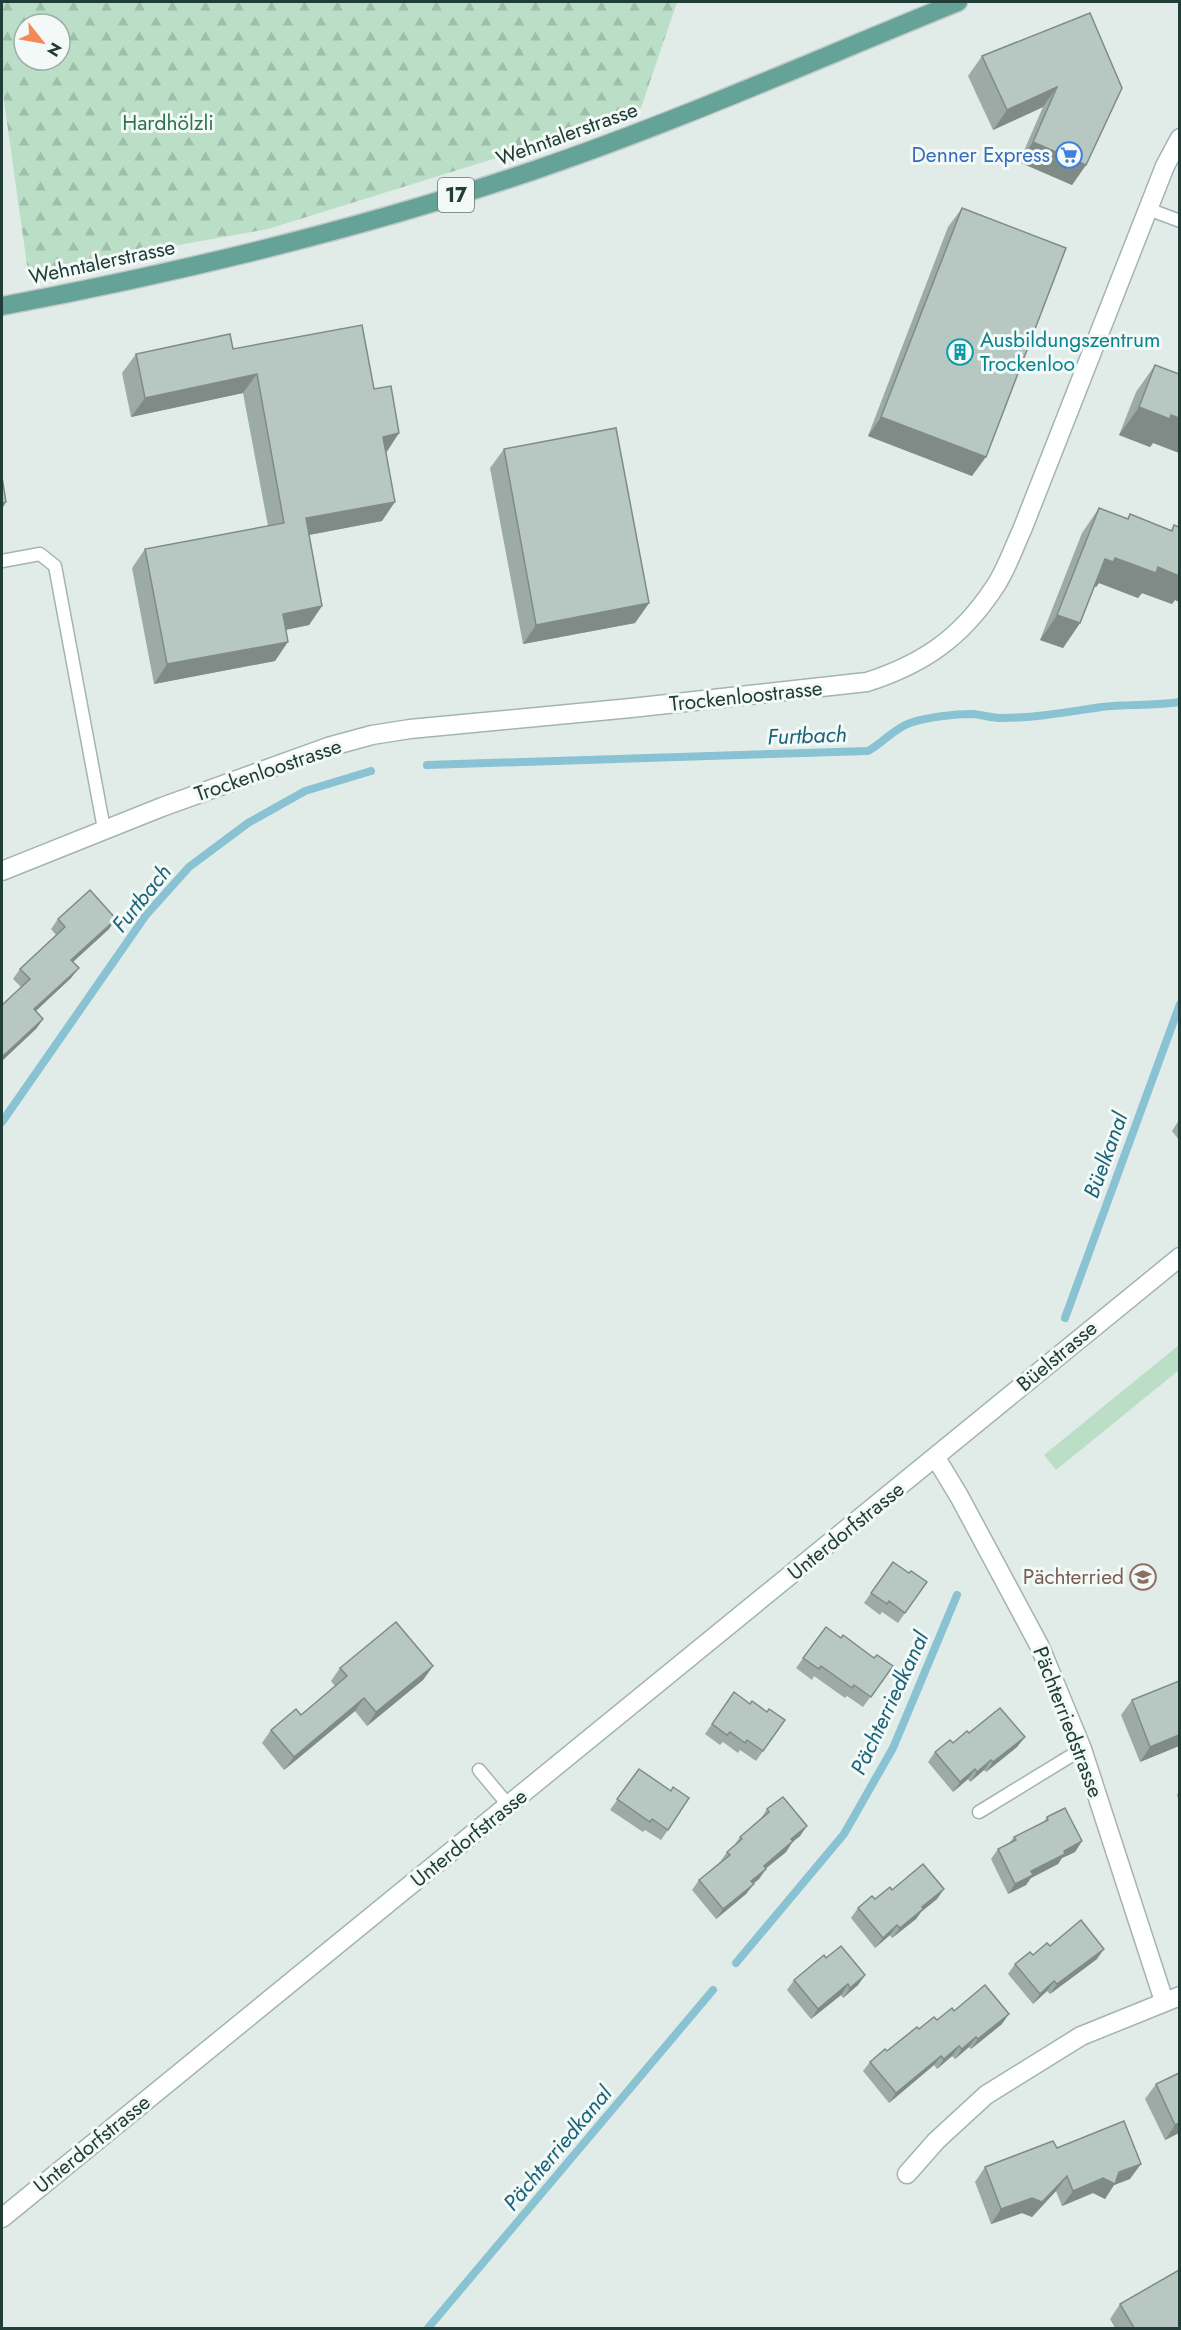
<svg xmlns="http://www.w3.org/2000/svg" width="1181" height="2330" font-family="Jost,sans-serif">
<defs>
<pattern id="forest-firs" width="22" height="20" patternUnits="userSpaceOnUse" patternTransform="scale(1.5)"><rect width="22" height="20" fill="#badec6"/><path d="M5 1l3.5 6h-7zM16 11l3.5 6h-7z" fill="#a0bfab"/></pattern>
</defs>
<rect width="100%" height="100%" fill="#e1ece8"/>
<path fill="#badec6" d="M1179,1345V1370L1056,1470L1044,1455Z"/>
<path fill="url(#forest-firs)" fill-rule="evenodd" d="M2,2H677L641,108L535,146L268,229L28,272L2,87ZM24,24H60V60H24Z"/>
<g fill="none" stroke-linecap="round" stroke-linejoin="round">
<g stroke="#89c2d2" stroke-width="8">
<path d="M427,765L868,751C883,743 893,729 910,723C928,717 954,714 973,714C983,715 992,718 1001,718C1035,718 1068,712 1101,707C1127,704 1154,706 1180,702"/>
<path d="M2,1122L146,915L189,867L248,823L305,791L371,771"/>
<path d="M1065,1318L1180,1004"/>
<path d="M736,1963L844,1834L893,1748L957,1595"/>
<path d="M428,2328L713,1990"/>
</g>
<g stroke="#a4b4b0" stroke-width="15">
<g id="service">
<path d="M1148,209L1180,221"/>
<path d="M2,561L40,554L55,566L104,829"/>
<path d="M479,1770L509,1806"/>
<path d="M979,1812L1082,1749"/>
</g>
</g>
<g stroke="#a4b4b0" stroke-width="21">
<g id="minor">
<path d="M2,871L162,807L328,747L372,735L410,729L631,708L867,682C923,664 961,638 994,588C1006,571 1013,549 1022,530L1165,166L1180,138"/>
<path d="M936,1458L959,1496L1040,1647L1082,1749L1164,2001"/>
<path d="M907,2174L936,2141L986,2095L1081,2036L1180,1996"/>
<path d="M2,2218L1180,1257"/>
</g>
</g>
<g stroke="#c1c9c7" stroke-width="21">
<path id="primary" d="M2,306C182,272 361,229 535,170C679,121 817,59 958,2"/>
</g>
<use href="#service" stroke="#fff" stroke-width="12"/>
<use href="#minor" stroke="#fff" stroke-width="18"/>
<use href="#primary" stroke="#65a297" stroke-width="18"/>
</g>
<g fill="#9daba6">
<path d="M1090,13L1086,165L1072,185L1019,162L1043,107L993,130L968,76L982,56Z"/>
<path d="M962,208L972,476L868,436L948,227Z"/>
<path d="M233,349L374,389L399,433L386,452L382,521L309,535L322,606L309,625L286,630L275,661L154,684L132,568L145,549L268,526L243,393L131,417L122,373L136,354Z"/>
<path d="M1155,365L1153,443L1150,447L1119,435L1136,392Z"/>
<path d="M504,449L649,603L635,623L523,644L490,468Z"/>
<path d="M1099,508L1127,519L1130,514L1171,530L1174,525L1175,600L1172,604L1142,593L1138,598L1099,583L1096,587L1095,586L1080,623L1063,648L1040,640L1082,533Z"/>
<path d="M58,919L109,929L73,962L71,978L36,1011L43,1019L36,1029L21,987L13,979L20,969L56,935L51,929Z"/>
<path d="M1179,1120V1140L1172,1131Z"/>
<path d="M893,1562L909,1573L927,1582L898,1623L882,1612L880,1615L864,1603Z"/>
<path d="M826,1627L841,1638L874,1658L893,1666L863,1707L847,1696L845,1698L814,1676L812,1680L796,1668Z"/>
<path d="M433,1666L423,1680L367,1726L355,1711L284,1770L262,1743L271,1730L301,1715L335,1686L331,1681L340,1668Z"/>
<path d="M734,1692L750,1704L785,1720L756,1761L740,1750L738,1753L723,1742L720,1745L705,1734Z"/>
<path d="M1132,1700L1179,1746L1140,1762L1121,1715Z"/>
<path d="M969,1733L1025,1737L1017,1747L986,1772L984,1770L970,1782L968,1779L953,1792L928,1762L935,1752Z"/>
<path d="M639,1769L671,1791L668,1830L661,1840L645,1830L643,1832L610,1810Z"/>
<path d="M1179,1791V1802L1177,1795Z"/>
<path d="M767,1809L800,1836L793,1841L786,1852L766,1868L759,1879L753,1884L746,1894L716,1919L692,1890L699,1880L720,1862L727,1852L733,1847L740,1837L760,1820Z"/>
<path d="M1047,1817L1082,1841L1075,1852L1062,1858L1058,1864L1031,1878L1026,1885L1008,1894L991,1859L998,1849L1009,1843L1014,1837L1043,1823Z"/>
<path d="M892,1890L937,1899L921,1912L916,1919L892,1938L890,1935L875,1948L851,1918L858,1908Z"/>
<path d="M1050,1946L1097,1959L1050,1994L1047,1991L1033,2004L1008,1974L1015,1964Z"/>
<path d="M826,1958L865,1975L858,1985L843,1998L841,1995L811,2019L787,1990L794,1980Z"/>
<path d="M937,2020L1002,2024L971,2049L969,2047L955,2059L952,2056L937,2069L934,2065L889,2103L863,2071L870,2062L919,2029Z"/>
<path d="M1179,2073V2133L1165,2140L1145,2099L1156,2084Z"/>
<path d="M1057,2148L1130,2179L1114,2185L1105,2199L1093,2193L1062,2206L1056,2191L1032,2217L1022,2213L991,2224L975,2182L985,2167Z"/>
<path d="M1120,2304L1179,2328H1115L1110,2319Z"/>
</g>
<g fill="#808b87">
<path d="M1057,87L1043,107L993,130L1007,110Z"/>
<path d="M1033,142L1086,165L1072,185L1019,162Z"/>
<path d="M257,374L243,393L131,417L145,398Z"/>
<path d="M1139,407L1171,415L1179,418V453L1153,443L1150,447L1119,435Z"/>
<path d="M881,417L986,457L972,476L868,436Z"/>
<path d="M399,433L386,453L383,437Z"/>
<path d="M6,502L2,509V503Z"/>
<path d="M395,502L382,521L293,538L306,518Z"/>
<path d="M1115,558L1158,567L1179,576V602L1175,600L1172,604L1142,593L1138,598L1099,583L1096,587L1088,584L1105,559Z"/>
<path d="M649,603L635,623L523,644L536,625Z"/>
<path d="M322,606L309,625L269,633L283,614Z"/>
<path d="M1057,615L1080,623L1063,648L1040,640Z"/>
<path d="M288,642L275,661L154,684L167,664Z"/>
<path d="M116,919L109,929L64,970L71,960Z"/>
<path d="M79,968L71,978L27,1019L34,1009Z"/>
<path d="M43,1019L36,1029L2,1061V1057Z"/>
<path d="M433,1666L423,1680L367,1726L376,1712Z"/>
<path d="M364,1698L355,1711L284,1770L294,1757Z"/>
<path d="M1179,1735V1746L1140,1762L1150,1747Z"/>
<path d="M1025,1737L1017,1747L986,1772L993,1762Z"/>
<path d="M991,1760L984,1770L970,1782L977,1772Z"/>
<path d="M975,1769L968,1779L953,1792L960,1782Z"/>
<path d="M807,1826L800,1836L784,1849L791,1839Z"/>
<path d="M793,1841L786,1852L757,1876L764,1866Z"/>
<path d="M1082,1841L1075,1852L1062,1858L1058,1864L1031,1878L1026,1885L1008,1894L1015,1884L1031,1871L1064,1851Z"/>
<path d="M766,1869L759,1879L744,1891L751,1881Z"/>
<path d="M754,1884L746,1894L716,1919L723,1909Z"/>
<path d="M944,1889L937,1899L921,1912L916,1919L892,1938L900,1928L922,1907Z"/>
<path d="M897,1925L890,1935L875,1948L883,1938Z"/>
<path d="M1104,1949L1097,1959L1050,1994L1057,1984Z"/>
<path d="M865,1975L858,1985L843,1998L850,1988Z"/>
<path d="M1054,1981L1047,1991L1033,2004L1040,1994Z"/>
<path d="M848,1984L841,1995L811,2019L818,2009Z"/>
<path d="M1009,2014L1002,2024L971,2049L978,2039Z"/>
<path d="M976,2037L969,2047L955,2059L962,2049Z"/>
<path d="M959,2046L952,2056L937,2069L944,2059Z"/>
<path d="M941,2056L934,2065L889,2103L896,2093Z"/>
<path d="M1179,2123V2133L1165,2140L1175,2125Z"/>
<path d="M1141,2164L1130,2179L1114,2185L1105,2199L1093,2193L1062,2206L1073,2191Z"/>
<path d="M1067,2176L1056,2191L1032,2217L1022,2213L991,2224L1001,2209Z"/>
</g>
<g fill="#b7c7c1" stroke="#808b87" stroke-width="1.5">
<path d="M1090,13L1122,88L1086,165L1033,142L1057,87L1007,110L982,56Z"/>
<path d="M962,208L1066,248L986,457L881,417Z"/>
<path d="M362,325L374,389L391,386L399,433L383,437L395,502L306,518L322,606L283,614L288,642L167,664L145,549L284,523L257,374L145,398L136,354L230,334L233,349Z"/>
<path d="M1155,365L1179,374V418L1171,415L1170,419L1139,407Z"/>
<path d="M616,428L649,603L536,625L504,449Z"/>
<path d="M2,477L6,502L2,503Z"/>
<path d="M1099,508L1128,519L1130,514L1172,531L1174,525L1179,527V576L1158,567L1156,573L1115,558L1113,562L1105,559L1080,623L1057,615Z"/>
<path d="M90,890L116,919L71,960L79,968L34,1009L43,1019L2,1057V1005L30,979L20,969L65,927L58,919Z"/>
<path d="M893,1562L909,1573L911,1571L927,1582L905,1613L889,1601L887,1604L871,1593Z"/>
<path d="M396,1622L433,1666L376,1712L364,1698L294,1757L271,1730L296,1709L301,1715L347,1676L340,1668Z"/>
<path d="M826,1627L841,1638L843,1635L874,1658L877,1655L893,1666L871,1697L854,1685L852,1688L821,1666L819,1669L803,1658Z"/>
<path d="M1179,1681V1735L1150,1747L1132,1700Z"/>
<path d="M734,1692L750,1704L752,1701L767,1712L769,1709L785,1720L763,1751L747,1740L745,1743L730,1732L727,1735L712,1724Z"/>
<path d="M1000,1708L1025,1737L993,1762L991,1760L977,1772L975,1769L960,1782L935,1752L950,1740L953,1743L967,1731L969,1733Z"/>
<path d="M639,1769L671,1791L673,1787L689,1798L668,1830L652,1819L650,1822L617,1799Z"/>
<path d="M783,1797L807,1826L791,1839L793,1841L764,1866L766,1869L751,1881L754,1884L723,1909L699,1880L730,1855L727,1852L742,1839L740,1837L769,1812L767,1809Z"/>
<path d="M1065,1808L1082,1841L1064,1851L1065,1854L1031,1871L1033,1875L1015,1884L998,1849L1016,1840L1014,1837L1048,1820L1047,1817Z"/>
<path d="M923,1864L944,1889L922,1907L923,1909L900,1928L897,1925L883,1938L858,1908L872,1896L875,1899L890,1887L892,1890Z"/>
<path d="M1081,1920L1104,1949L1057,1984L1054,1981L1040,1994L1015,1964L1030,1952L1033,1955L1047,1943L1050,1946Z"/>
<path d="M841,1946L865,1975L850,1988L848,1984L818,2009L794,1980L824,1955L826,1958Z"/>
<path d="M985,1985L1009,2014L978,2039L976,2037L962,2049L959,2046L944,2059L941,2056L896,2093L870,2062L885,2049L887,2051L917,2027L919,2029L934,2017L937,2020L952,2008L954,2011Z"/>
<path d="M1179,2073V2123L1175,2125L1156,2084Z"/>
<path d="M1124,2121L1141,2164L1119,2172L1115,2184L1103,2178L1073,2191L1067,2176L1042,2202L1032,2198L1001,2209L985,2167L1053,2141L1057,2148Z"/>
<path d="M1179,2270V2328H1134L1120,2304Z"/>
</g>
<defs>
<g id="supermarket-ring" transform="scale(1.35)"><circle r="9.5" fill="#f2f9f6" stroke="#3f7fe0" stroke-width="1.5"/><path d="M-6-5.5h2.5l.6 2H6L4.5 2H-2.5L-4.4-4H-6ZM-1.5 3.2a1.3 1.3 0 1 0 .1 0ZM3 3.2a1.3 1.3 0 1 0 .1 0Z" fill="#3f7fe0"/></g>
<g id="building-ring" transform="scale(1.35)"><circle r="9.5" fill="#f2f9f6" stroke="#0f9aa8" stroke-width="1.5"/><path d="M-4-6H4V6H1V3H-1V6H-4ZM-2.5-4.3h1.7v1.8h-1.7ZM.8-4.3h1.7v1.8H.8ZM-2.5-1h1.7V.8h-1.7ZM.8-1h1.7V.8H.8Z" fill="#0f9aa8"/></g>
<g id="school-ring" transform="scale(1.35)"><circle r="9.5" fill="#f2f9f6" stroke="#8d6e63" stroke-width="1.5"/><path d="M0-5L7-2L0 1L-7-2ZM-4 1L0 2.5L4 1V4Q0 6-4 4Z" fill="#8d6e63"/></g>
</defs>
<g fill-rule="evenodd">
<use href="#supermarket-ring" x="1069" y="155"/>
<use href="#building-ring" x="960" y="352"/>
<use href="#school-ring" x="1143" y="1577"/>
</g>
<g text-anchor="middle" stroke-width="6" stroke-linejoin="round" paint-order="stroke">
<rect fill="#f2f9f6" stroke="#607571" stroke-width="1.5" x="438" y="178" width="36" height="34" rx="4.5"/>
<g font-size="20" font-weight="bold" fill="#213d38">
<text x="456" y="202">17</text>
</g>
<g font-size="21" fill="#2b754d" stroke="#f2f9f6">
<text x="168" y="130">Hardhölzli</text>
</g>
<g font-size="21" fill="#213d38" stroke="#f2f9f6">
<text transform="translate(567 134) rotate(-20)" y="7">Wehntalerstrasse</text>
<text transform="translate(102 262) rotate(-12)" y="7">Wehntalerstrasse</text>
<text transform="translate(746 696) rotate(-6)" y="7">Trockenloostrasse</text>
<text transform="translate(268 770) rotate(-19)" y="7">Trockenloostrasse</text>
<text transform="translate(1057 1356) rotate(-40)" y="7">Büelstrasse</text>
<text transform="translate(846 1531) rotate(-39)" y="7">Unterdorfstrasse</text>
<text transform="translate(1068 1722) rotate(69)" y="7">Pächterriedstrasse</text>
<text transform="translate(469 1838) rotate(-39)" y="7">Unterdorfstrasse</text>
<text transform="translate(92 2144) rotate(-39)" y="7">Unterdorfstrasse</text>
</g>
<g font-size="21" fill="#366cbe" stroke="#f2f9f6" text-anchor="end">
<text x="1050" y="162">Denner Express</text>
</g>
<g font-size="21" fill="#0d838f" stroke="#f2f9f6" text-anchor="start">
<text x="980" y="347">Ausbildungszentrum<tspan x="980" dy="24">Trockenloo</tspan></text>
</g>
<g font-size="21" fill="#785e54" stroke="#f2f9f6" text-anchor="end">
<text x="1124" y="1584">Pächterried</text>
</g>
<g font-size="22" font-style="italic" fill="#1b637a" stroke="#f2f9f6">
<text transform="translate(807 735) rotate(-2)" y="8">Furtbach</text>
<text transform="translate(141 898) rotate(-51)" y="8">Furtbach</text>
<text transform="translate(1105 1155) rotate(-70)" y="8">Büelkanal</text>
<text transform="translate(889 1703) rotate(-65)" y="8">Pächterriedkanal</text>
<text transform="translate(557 2148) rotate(-50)" y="8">Pächterriedkanal</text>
</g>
</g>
<rect width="1181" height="2330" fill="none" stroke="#213d38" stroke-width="6"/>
<g transform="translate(42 42) rotate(121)"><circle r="28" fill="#f2f9f6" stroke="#9eaeaa" stroke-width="1.5"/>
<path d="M0-4.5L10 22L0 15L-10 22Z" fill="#f48958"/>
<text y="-9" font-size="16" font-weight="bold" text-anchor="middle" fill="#213d38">N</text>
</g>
</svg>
